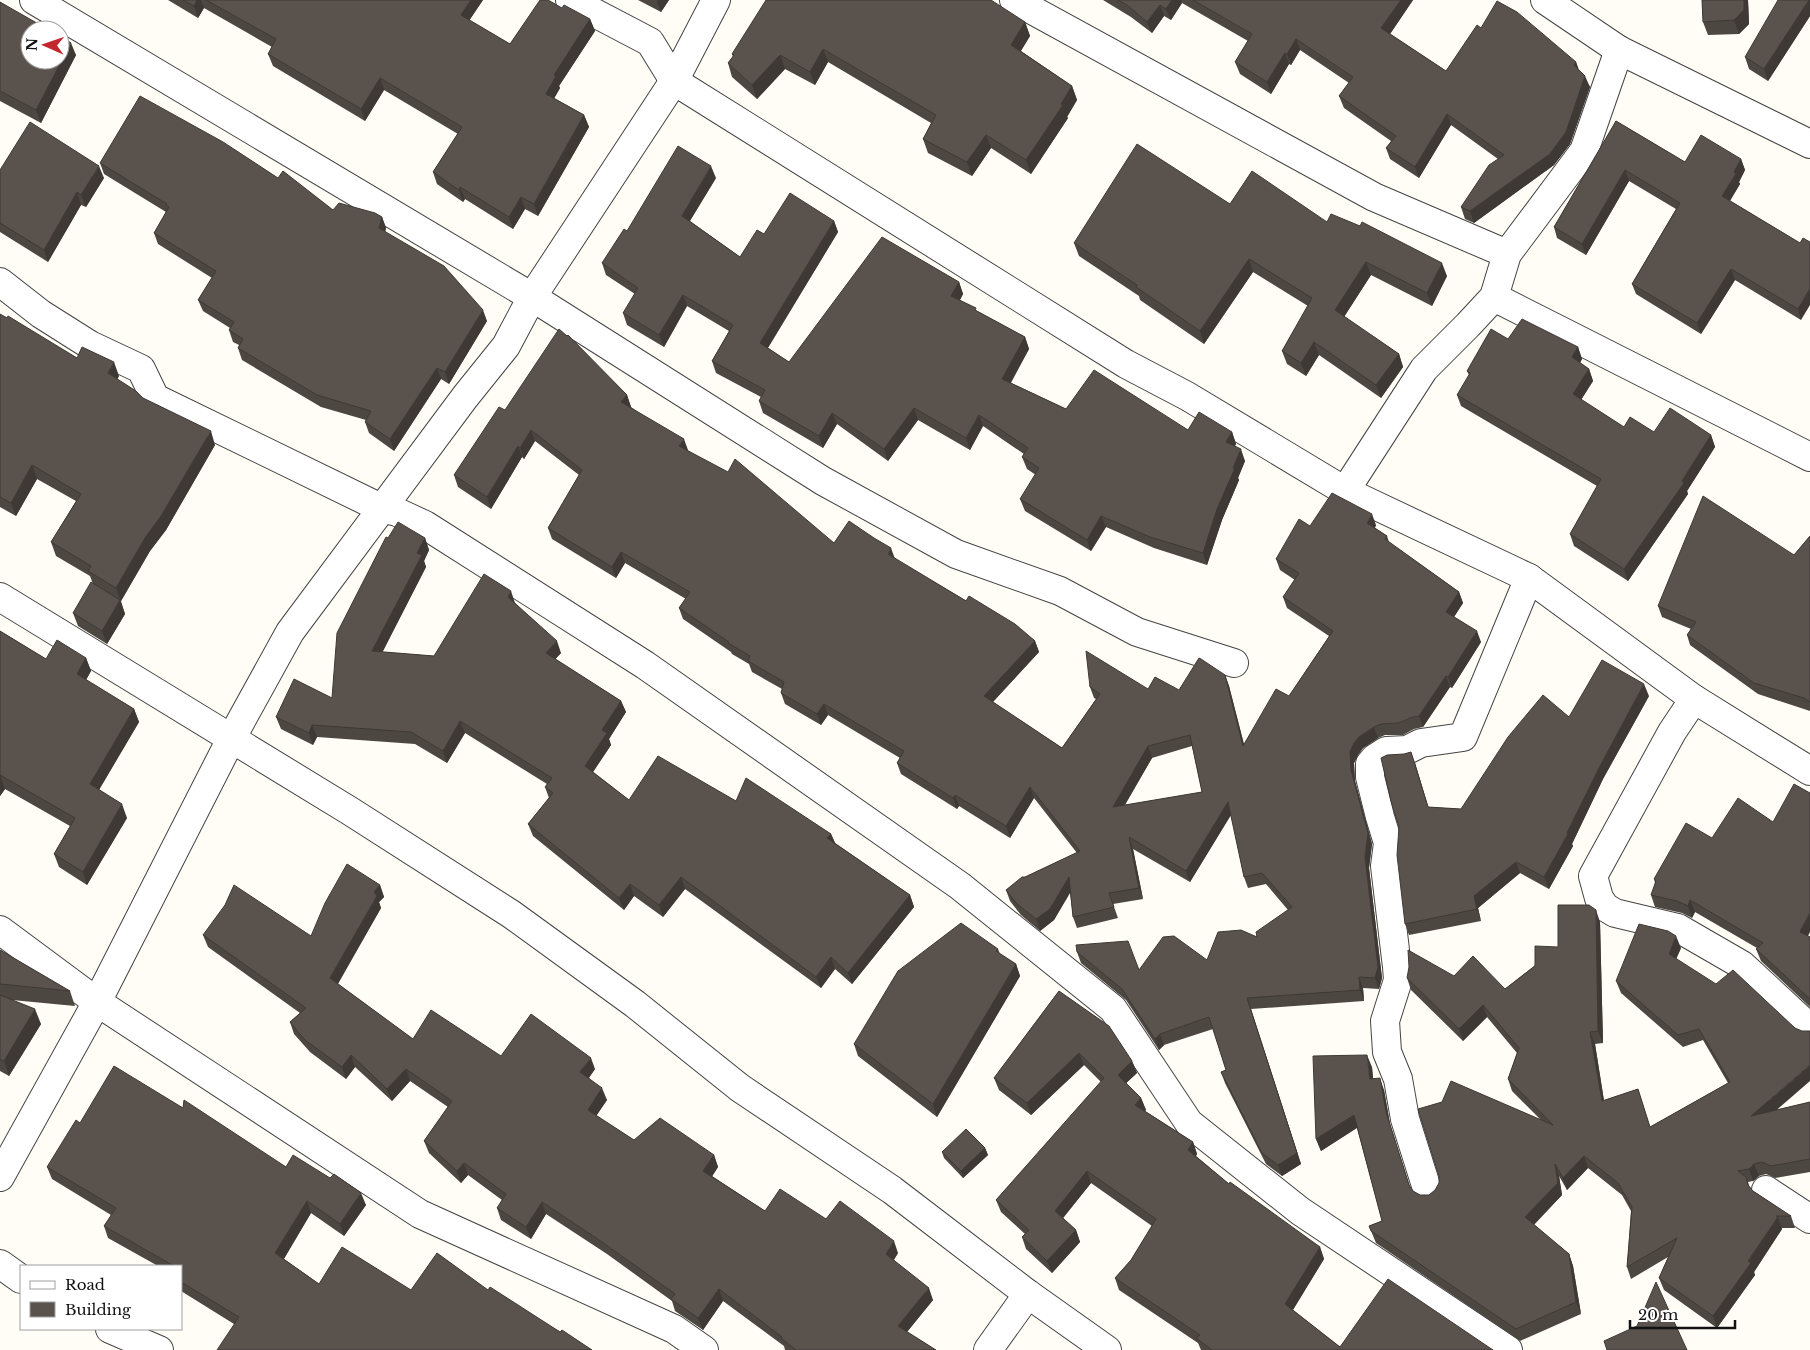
<svg xmlns="http://www.w3.org/2000/svg" width="1810" height="1350" font-family="'Libre Baskerville',serif">
<rect width="100%" height="100%" fill="#fffdf5"/>
<g fill="none" stroke-linecap="round" stroke-linejoin="round">
<g stroke="#444" stroke-width="30">
<g id="street">
<path d="M34,0L532,297L823,481L956,554L1060,591L1137,632L1234,663"/>
<path d="M570,0L650,42L674,81L1126,364L1187,396L1345,491L1529,578L1694,699L1810,771"/>
<path d="M1014,0L1374,197L1507,254"/>
<path d="M1545,0L1619,50L1810,144"/>
<path d="M0,282L41,314L90,345L141,369L155,398L381,508L397,512L425,525L645,665L960,886L1113,1009L1189,1123L1300,1211L1508,1350"/>
<path d="M1494,297L1810,457"/>
<path d="M1345,491L1424,369L1468,325L1494,297L1507,254L1584,151L1619,50"/>
<path d="M0,597L350,811L511,914L635,1004L740,1088L892,1190L1028,1294L1107,1350"/>
<path d="M1694,699L1672,732L1593,876L1599,898L1605,907L1615,913L1678,928L1742,965L1810,1028"/>
<path d="M0,930L97,1002L420,1214L674,1329L704,1350"/>
<path d="M0,1177L97,1002L231,739L290,632L465,397L506,346L532,297L674,81L716,0"/>
<path d="M1766,1190L1810,1219"/>
<path d="M1428,1192L1405,1119L1398,1079L1387,1052L1385,1021L1398,980L1397,967L1385,866L1388,843L1380,817L1370,777V764L1375,758L1386,751L1407,750L1421,743L1463,737L1529,578"/>
<path d="M0,1264L21,1279"/>
<path d="M110,1329L159,1350"/>
<path d="M988,1350L1028,1294"/>
</g>
</g>
<use href="#street" stroke="#fff" stroke-width="28"/>
</g>
<g fill="#4d4742" fill-rule="evenodd">
<path d="M168,0H483L469,20L510,44L562,8L590,19L595,31L559,86L560,88L554,98L584,115L589,127L538,216L525,209L513,229L465,199L463,202L437,184L433,172L458,134L384,90L365,121L273,66L268,54L272,47L204,8L198,18Z"/>
<path d="M638,0H669L661,12Z"/>
<path d="M1103,0H1413L1390,34L1446,71L1481,28L1576,62L1579,70L1590,87L1570,144L1554,165L1474,223L1465,219L1461,207L1498,159L1451,125L1419,178L1390,159L1386,148L1391,141L1344,108L1339,96L1349,83L1300,50L1291,65L1289,64L1271,94L1240,74L1235,62L1248,41L1182,3L1171,20L1164,16L1152,33L1131,17Z"/>
<path d="M1702,0H1748L1749,24L1739,34L1708,35L1703,22Z"/>
<path d="M1810,0V16L1768,81L1749,69L1745,57Z"/>
<path d="M0,2L76,55L41,123L0,101Z"/>
<path d="M1025,22L1030,36L1021,51L1072,86L1077,100L1067,117L1068,118L1031,174L991,148L972,176L928,153L923,139L931,123L828,62L815,85L785,69L757,99L732,77L728,63L733,57L732,54Z"/>
<path d="M1616,121L1685,162L1741,159L1745,170L1739,182L1740,184L1730,201L1800,243L1801,320L1735,280L1701,334L1636,294L1632,284L1676,209L1629,181L1586,255L1557,238L1554,227Z"/>
<path d="M100,163L278,178L333,210L382,217L386,228L385,232L487,321L449,384L441,379L394,451L369,433L365,422L366,420L321,407L242,360L238,348L239,345L233,342L229,330L230,328L203,311L198,300L212,278L158,244L154,233L166,212L104,174Z"/>
<path d="M0,170L104,178L86,207L81,205L48,262L0,232Z"/>
<path d="M716,178L690,221L740,257L764,234L834,221L838,232L768,348L789,362L959,282L963,294L960,300L977,311L1025,337L1029,349L1011,383L1066,409L1188,430L1232,432L1236,444L1235,446L1245,461L1238,478L1239,480L1222,520L1207,565L1154,548L1106,527L1091,551L1025,511L1020,499L1036,475L1027,469L1022,457L1024,454L983,426L970,450L918,420L888,461L837,424L823,448L763,413L759,401L761,397L716,373L712,361L729,331L687,306L664,347L627,325L623,313L635,294L606,275L602,263L627,231Z"/>
<path d="M1230,204L1327,222L1360,226L1447,276L1432,306L1371,275L1344,317L1399,354L1403,367L1381,398L1319,355L1306,376L1287,364L1282,351L1308,306L1253,272L1204,344L1140,300L1139,296L1079,256L1074,243Z"/>
<path d="M0,314L77,358L119,376L117,379L143,398L215,445L166,530L150,551L121,601L125,614L107,644L78,626L73,613L93,584L90,576L56,556L51,542L76,501L37,479L16,516L0,507Z"/>
<path d="M1508,339L1578,347L1582,359L1580,363L1589,369L1593,381L1581,400L1624,427L1654,432L1711,435L1715,447L1687,491L1688,494L1628,581L1574,546L1570,534L1597,486L1461,406L1457,395L1469,375L1467,371Z"/>
<path d="M627,395L631,407L687,450L834,543L895,559L1035,641L1039,652L993,702L1062,748L1096,699L1094,698L1090,687L1179,690L1225,675L1229,686L1244,744L1289,696L1329,636L1287,608L1283,597L1295,580L1280,570L1276,559L1310,526L1376,525L1375,528L1387,536L1389,542L1459,592L1463,603L1454,617L1481,642L1452,688L1450,687L1423,727L1414,729L1403,735H1385L1378,738L1363,748L1358,755L1354,763L1355,781L1372,844L1369,868L1382,978L1379,989L1363,988L1364,1001L1251,1009L1301,1164L1282,1176L1266,1164L1225,1083L1221,1072L1226,1070L1213,1029L1164,1045L1159,1050L1126,1000L1081,963L1077,952L1139,970L1207,960L1257,937L1288,910L1266,884L1248,888L1244,877L1231,815L1190,882L1133,849L1143,899L1113,904L1118,918L1077,928L1073,917L1070,892L1054,920L1040,931L1021,915L1010,901L1006,890L1025,877L1077,853L1034,798L1010,838L959,806L957,809L901,774L897,763L900,758L828,715L821,725L785,704L781,693L782,689L752,672L749,664L732,654L731,652L683,619L679,608L686,599L625,563L616,578L552,539L548,528L579,475L535,441L524,459L522,457L491,509L458,487L454,475L505,410ZM1192,746L1202,792L1125,805L1152,758Z"/>
<path d="M1810,536V711L1758,694L1690,645L1687,635L1691,629L1662,617L1658,606L1794,555Z"/>
<path d="M388,538H425L429,550L424,561L426,567L382,652L434,656L515,603L561,653L555,659L621,701L626,712L609,739L611,745L593,772L629,800L736,801L831,834L835,843L910,895L914,907L852,984L835,969L821,988L685,889L663,917L634,896L624,910L533,836L528,824L549,798L545,787L547,784L465,733L447,763L415,744L317,737L313,745L281,729L276,717L332,698Z"/>
<path d="M0,631L46,659L86,658L91,671L86,680L134,709L139,722L99,790L127,818L87,885L59,867L54,854L70,826L5,789L0,796Z"/>
<path d="M1649,696L1603,779L1572,844L1573,846L1549,889L1520,873L1478,908L1481,921L1409,935L1405,924L1415,763L1428,807L1461,809L1569,717Z"/>
<path d="M1773,822L1808,936L1810,937V1007L1761,961L1756,949L1757,948L1695,912L1692,918L1682,913L1655,907L1651,895L1655,883L1654,879L1712,838Z"/>
<path d="M380,885L384,897L379,902L381,908L338,984L413,1039L501,1056L595,1069L589,1078L607,1100L596,1116L634,1140L714,1155L718,1167L712,1176L765,1211L826,1219L898,1253L894,1260L933,1300L907,1332L936,1350H785L784,1346L723,1301L703,1330L675,1311L672,1301L607,1254L546,1214L531,1239L501,1220L497,1208L502,1200L468,1175L461,1183L429,1153L424,1141L448,1107L410,1081L392,1101L355,1067L346,1079L310,1052L294,1034L290,1022L300,1013L208,947L203,935L311,936Z"/>
<path d="M1600,922L1603,1043L1595,1044L1604,1101L1638,1089L1650,1127L1728,1083L1703,1040L1683,1047L1621,993L1616,981L1681,948L1676,959L1776,1110L1810,1102V1172L1775,1178L1766,1174L1759,1176L1753,1181L1748,1182L1750,1188L1753,1191L1791,1216L1795,1228H1782V1229L1754,1272L1755,1275L1717,1328L1664,1290L1659,1278L1668,1257L1631,1279L1627,1267L1631,1211L1622,1195L1588,1168L1567,1190L1559,1176L1562,1195L1534,1225L1569,1254L1573,1266L1581,1314L1520,1341L1376,1243L1369,1226L1382,1221L1357,1128L1321,1151L1316,1139L1372,1067L1373,1078L1384,1090L1390,1124L1410,1187L1413,1191L1420,1195H1429L1540,1119L1512,1091L1508,1079L1517,1053L1487,1017L1463,1041L1411,990L1407,978L1454,976L1505,989L1558,947Z"/>
<path d="M998,949L1000,954L1016,964L1020,976L937,1117L858,1056L854,1044Z"/>
<path d="M0,950L70,991L75,1006L12,1000L41,1024L9,1076L0,1071Z"/>
<path d="M1059,991L1132,1061L1137,1073L1126,1083L1141,1098L1146,1110L1145,1111L1193,1142L1197,1154L1196,1156L1229,1184L1320,1247L1324,1259L1293,1310L1340,1347L1493,1350H1201L1198,1343L1119,1290L1115,1278L1131,1260L1152,1226L1091,1183L1063,1218L1076,1230L1080,1242L1052,1273L1026,1249L1022,1237L1025,1234L1001,1212L996,1200L1101,1082L1084,1065L1031,1115L999,1090L994,1078Z"/>
<path d="M183,1108L286,1167L366,1205L344,1236L311,1213L284,1259L319,1284L411,1290H488L592,1350L234,1324L181,1291V1266H158L108,1238L104,1226L111,1215L52,1179L47,1167L80,1123Z"/>
<path d="M985,1148L988,1155L963,1178L944,1158L942,1152Z"/>
</g>
<g fill="#3f3936">
<path d="M197,0H201L204,8L198,18L194,6Z"/>
<path d="M471,0H483L465,27L461,15Z"/>
<path d="M658,0H669L661,12L657,2Z"/>
<path d="M1172,0H1181L1182,3L1171,20L1166,9Z"/>
<path d="M1401,0H1413L1386,40L1381,28Z"/>
<path d="M1744,0H1748L1749,24L1739,34L1734,20Z"/>
<path d="M1809,0H1810V16L1768,81L1764,69Z"/>
<path d="M1160,5L1164,16L1152,33L1147,22Z"/>
<path d="M590,19L595,31L559,86L560,88L550,106L546,94L554,75Z"/>
<path d="M1025,22L1030,36L1016,58L1011,45Z"/>
<path d="M1296,39L1300,50L1291,65L1287,54Z"/>
<path d="M71,43L76,55L41,123L36,110Z"/>
<path d="M823,49L828,62L815,85L810,72Z"/>
<path d="M1285,53L1289,64L1271,94L1267,82Z"/>
<path d="M780,55L785,69L757,99L752,85Z"/>
<path d="M1576,62L1580,74L1574,65Z"/>
<path d="M1585,76L1590,87L1570,144L1554,165L1474,223L1470,211Z"/>
<path d="M380,78L384,90L365,121L361,109Z"/>
<path d="M1072,86L1077,100L1067,117L1068,118L1031,174L1026,160Z"/>
<path d="M1447,114L1451,125L1419,178L1415,167Z"/>
<path d="M584,115L589,127L538,216L534,204Z"/>
<path d="M986,135L991,148L972,176L967,162Z"/>
<path d="M1741,159L1745,170L1739,182L1740,184L1726,207L1722,196L1734,172Z"/>
<path d="M99,166L104,178L86,207L81,195Z"/>
<path d="M711,166L716,178L686,227L682,216Z"/>
<path d="M1625,170L1629,181L1586,255L1582,244Z"/>
<path d="M460,187L465,199L463,202L459,190Z"/>
<path d="M77,192L81,205L48,262L44,250Z"/>
<path d="M521,197L525,209L513,229L509,217Z"/>
<path d="M382,217L386,228L383,239L379,228Z"/>
<path d="M834,221L838,232L764,354L760,343Z"/>
<path d="M1249,259L1253,272L1204,344L1200,331Z"/>
<path d="M1366,262L1371,275L1340,323L1335,310Z"/>
<path d="M1442,263L1447,276L1432,306L1427,293Z"/>
<path d="M1731,269L1735,280L1701,334L1697,323Z"/>
<path d="M959,282L963,294L956,307L951,296Z"/>
<path d="M1810,288V305L1801,320L1798,309Z"/>
<path d="M683,295L687,306L664,347L659,335Z"/>
<path d="M483,310L487,321L449,384L445,372Z"/>
<path d="M1025,337L1029,349L1006,390L1002,379Z"/>
<path d="M1314,342L1319,355L1306,376L1301,363Z"/>
<path d="M1578,347L1582,359L1576,369L1572,357Z"/>
<path d="M1399,354L1403,367L1381,398L1376,385Z"/>
<path d="M114,362L119,376L113,387L108,373Z"/>
<path d="M437,368L441,379L394,451L390,439Z"/>
<path d="M1589,369L1593,381L1577,406L1573,394Z"/>
<path d="M627,395L631,407L625,413L621,402Z"/>
<path d="M914,408L918,420L888,461L884,449Z"/>
<path d="M832,413L837,424L823,448L819,436Z"/>
<path d="M979,415L983,426L970,450L966,438Z"/>
<path d="M531,430L535,441L524,459L520,448Z"/>
<path d="M211,431L215,445L166,530L150,551L121,601L116,588L145,538Z"/>
<path d="M1232,432L1236,444L1230,454L1226,442Z"/>
<path d="M1711,435L1715,447L1687,491L1688,494L1628,581L1624,569Z"/>
<path d="M684,439L688,450L683,457L679,446Z"/>
<path d="M518,446L522,457L491,509L487,497Z"/>
<path d="M1241,449L1245,461L1238,478L1239,480L1222,520L1207,565L1203,553L1217,509Z"/>
<path d="M32,465L37,479L16,516L11,503Z"/>
<path d="M1372,514L1376,525L1371,534L1367,523Z"/>
<path d="M1101,516L1106,527L1091,551L1087,540Z"/>
<path d="M425,538L429,550L424,561L426,567L377,663L372,651L417,553Z"/>
<path d="M891,548L895,559L888,554Z"/>
<path d="M621,552L625,563L616,578L612,567Z"/>
<path d="M511,591L515,603L512,608L508,597Z"/>
<path d="M1459,592L1463,603L1450,623L1446,612Z"/>
<path d="M120,600L125,614L107,644L102,631Z"/>
<path d="M1477,631L1481,642L1452,688L1448,677Z"/>
<path d="M557,641L561,653L550,665L546,653Z"/>
<path d="M1035,641L1039,652L988,707L984,696Z"/>
<path d="M86,658L91,671L82,687L77,674Z"/>
<path d="M1225,675L1229,686L1247,757L1243,746Z"/>
<path d="M1446,676L1450,687L1423,727L1419,716Z"/>
<path d="M1644,684L1649,696L1603,779L1572,844L1573,846L1549,889L1544,877L1599,768Z"/>
<path d="M621,701L626,712L609,739L611,745L589,778L585,766L602,730Z"/>
<path d="M824,704L828,715L821,725L817,714Z"/>
<path d="M134,709L139,722L94,798L90,784Z"/>
<path d="M460,721L465,733L447,763L443,751Z"/>
<path d="M312,725L317,737L313,745L309,733Z"/>
<path d="M1374,727L1378,738L1363,748L1358,755L1354,763L1355,781L1372,844L1369,868L1382,978L1379,989L1375,978L1351,770L1350,752L1354,743L1359,737Z"/>
<path d="M1148,746L1152,758L1117,818L1113,807Z"/>
<path d="M1411,752L1415,763L1432,819L1428,807Z"/>
<path d="M0,775L5,789L0,796Z"/>
<path d="M1030,787L1034,798L1010,838L1006,826Z"/>
<path d="M955,795L959,806L957,809L953,798Z"/>
<path d="M1228,802L1232,813L1190,882L1186,871Z"/>
<path d="M122,804L127,818L87,885L83,872Z"/>
<path d="M831,834L836,845L827,838Z"/>
<path d="M1129,837L1133,849L1143,899L1139,888Z"/>
<path d="M1516,862L1520,873L1478,908L1481,921L1477,909L1474,896Z"/>
<path d="M681,877L685,889L663,917L659,905Z"/>
<path d="M1069,877L1073,888L1054,920L1040,931L1036,919Z"/>
<path d="M630,884L634,896L624,910L619,898Z"/>
<path d="M380,885L384,897L379,902L381,908L334,990L330,978L374,892Z"/>
<path d="M910,895L914,907L852,984L848,973Z"/>
<path d="M1690,900L1695,912L1692,918L1688,906Z"/>
<path d="M1596,910L1600,922L1603,1043L1598,1031Z"/>
<path d="M1810,912V932L1804,944L1800,932Z"/>
<path d="M1676,936L1681,948L1673,966L1669,954Z"/>
<path d="M831,957L835,969L821,988L816,977Z"/>
<path d="M1016,964L1020,976L937,1117L933,1104Z"/>
<path d="M1359,977L1363,988L1364,1001L1360,990Z"/>
<path d="M1247,998L1301,1164L1282,1176L1278,1165Z"/>
<path d="M1483,1005L1487,1017L1463,1041L1459,1029Z"/>
<path d="M35,1009L41,1024L9,1076L4,1061Z"/>
<path d="M1590,1032L1595,1044L1606,1113L1602,1101Z"/>
<path d="M1160,1034L1164,1045L1159,1050L1155,1039Z"/>
<path d="M1079,1053L1084,1065L1031,1115L1027,1103Z"/>
<path d="M351,1055L355,1067L346,1079L342,1067Z"/>
<path d="M1367,1055L1372,1067L1374,1091L1370,1079Z"/>
<path d="M591,1058L595,1069L584,1084L580,1072Z"/>
<path d="M1132,1061L1137,1073L1122,1087L1118,1075Z"/>
<path d="M1810,1065V1081L1756,1128L1751,1116Z"/>
<path d="M406,1069L410,1081L392,1101L387,1089Z"/>
<path d="M1380,1078L1384,1090L1390,1124L1413,1197L1386,1112Z"/>
<path d="M602,1088L607,1100L592,1122L588,1110Z"/>
<path d="M1141,1098L1146,1110L1139,1117L1135,1105Z"/>
<path d="M1354,1115L1358,1127L1321,1151L1316,1139Z"/>
<path d="M1193,1142L1197,1154L1192,1162L1188,1150Z"/>
<path d="M985,1148L988,1155L963,1178L961,1171Z"/>
<path d="M714,1155L718,1167L708,1183L703,1171Z"/>
<path d="M1584,1156L1588,1168L1567,1190L1563,1178Z"/>
<path d="M464,1163L468,1175L461,1183L457,1171Z"/>
<path d="M1555,1164L1559,1176L1562,1195L1529,1229L1525,1217Z"/>
<path d="M1754,1164L1759,1176L1753,1181L1749,1169Z"/>
<path d="M1087,1171L1091,1183L1059,1223L1055,1211Z"/>
<path d="M361,1193L366,1205L344,1236L340,1224Z"/>
<path d="M307,1201L311,1213L280,1265L275,1253Z"/>
<path d="M542,1202L546,1214L531,1239L526,1227Z"/>
<path d="M1778,1217L1782,1229L1754,1272L1755,1275L1717,1328L1713,1316Z"/>
<path d="M1076,1230L1080,1242L1052,1273L1047,1261Z"/>
<path d="M894,1241L898,1253L890,1265L886,1254Z"/>
<path d="M1320,1247L1324,1259L1289,1316L1285,1304Z"/>
<path d="M1569,1254L1573,1266L1581,1314L1576,1302Z"/>
<path d="M929,1288L933,1300L902,1338L898,1326Z"/>
<path d="M719,1289L723,1301L703,1330L698,1318Z"/>
</g>
<g fill="#5a524d" stroke="#3f3936" fill-rule="evenodd">
<path d="M183,0H197L194,6Z"/>
<path d="M206,0H471L461,15L510,44L540,0H548L562,8L564,5L590,19L554,75L556,76L546,94L584,115L534,204L521,197L509,217L460,187L459,190L433,172L462,127L380,78L361,109L268,54L276,39Z"/>
<path d="M766,0H991L1025,22L1011,45L1072,86L1061,104L1063,105L1026,160L986,135L967,162L923,139L936,115L823,49L810,72L780,55L752,85L728,63L734,55L732,54Z"/>
<path d="M1118,0H1172L1166,9L1160,5L1147,22L1127,5Z"/>
<path d="M1193,0H1401L1381,28L1446,71L1477,25L1481,28L1497,1L1517,12L1576,62L1574,65L1585,76L1566,132L1550,154L1470,211L1461,207L1489,165L1504,155L1447,114L1415,167L1386,148L1396,136L1339,96L1353,77L1296,39L1287,54L1285,53L1267,82L1235,62L1252,34Z"/>
<path d="M1702,0H1744V10L1734,20L1703,22Z"/>
<path d="M1778,0H1809L1764,69L1745,57Z"/>
<path d="M0,2L49,30H30V60H60V36L71,43L36,110L0,91Z"/>
<path d="M140,96L223,142L278,178L283,171L333,210L339,203L375,213L382,217L379,228L444,266L483,310L445,372L437,368L390,439L365,422L371,411L317,395L238,348L243,339L229,330L234,322L198,300L216,271L154,233L169,207L166,205L167,204L100,163Z"/>
<path d="M1616,121L1685,162L1701,135L1741,159L1734,172L1736,174L1722,196L1800,243L1803,238L1810,242V288L1798,309L1731,269L1697,323L1632,284L1680,203L1625,170L1582,244L1554,227Z"/>
<path d="M30,122L99,166L81,195L77,192L44,250L0,223V170Z"/>
<path d="M1137,144L1230,204L1252,171L1327,222L1331,214L1360,226L1362,222L1442,263L1427,293L1366,262L1335,310L1399,354L1376,385L1314,342L1301,363L1282,351L1312,298L1249,259L1200,331L1136,287L1137,285L1074,243Z"/>
<path d="M678,146L711,166L682,216L740,257L757,230L764,234L790,193L834,221L760,343L789,362L882,237L959,282L951,296L976,308L975,310L1025,337L1002,379L1066,409L1094,370L1188,430L1199,412L1232,432L1226,442L1241,449L1233,468H1235L1217,509L1203,553L1150,537L1101,516L1087,540L1020,499L1039,468L1022,457L1028,448L979,415L966,438L914,408L884,449L832,413L819,436L759,401L765,390L712,361L733,325L683,295L659,335L623,313L638,288L602,263L624,229L627,231Z"/>
<path d="M0,314L7,318L8,316L77,358L82,347L114,362L108,373L136,391L143,398L211,431L161,516L145,538L116,588L88,571L91,566L51,542L81,494L32,465L11,503L0,497Z"/>
<path d="M1522,319L1578,347L1572,357L1589,369L1573,394L1624,427L1630,417L1654,432L1670,408L1711,435L1682,481L1684,483L1624,569L1570,534L1601,479L1457,395L1470,373L1467,371L1491,329L1508,339Z"/>
<path d="M559,329L567,336L568,335L627,395L621,402L684,439L679,446L728,472L735,459L834,543L849,521L874,538L891,548L888,554L966,601L969,596L1015,624L1035,641L984,696L1062,748L1100,694L1090,687L1086,651L1148,689L1155,677L1179,690L1199,658L1201,659L1225,675L1243,746L1276,689L1289,696L1333,631L1283,597L1299,573L1276,559L1299,519L1310,526L1332,493L1372,514L1367,523L1387,536L1385,539L1459,592L1446,612L1477,631L1448,677L1446,676L1419,716L1410,718L1399,723L1381,724L1374,727L1359,737L1354,743L1350,752L1351,770L1368,833L1365,857L1378,967L1375,978L1359,977L1360,990L1247,998L1297,1153L1278,1165L1262,1153L1221,1072L1226,1070L1209,1017L1160,1034L1155,1039L1122,989L1077,952L1076,945L1128,941L1139,970L1163,937L1174,936L1207,960L1218,932L1241,930L1257,937L1256,932L1292,907L1262,873L1244,877L1228,802L1186,871L1129,837L1139,888L1109,893L1114,907L1073,917L1069,877L1050,909L1036,919L1017,904L1006,890L1022,877H1025L1080,851L1030,787L1006,826L955,795L953,798L897,763L904,751L824,704L817,714L781,693L784,682L748,661L750,656L728,643L729,642L679,608L690,592L621,552L612,567L548,528L582,470L531,430L520,448L518,446L487,497L454,475L499,407L505,410ZM1190,735L1202,792L1113,807L1148,746Z"/>
<path d="M1703,496L1794,555L1810,536V702L1804,698L1754,683L1687,635L1696,622L1658,606Z"/>
<path d="M398,522L425,538L417,553L422,555L372,651L434,656L484,574L511,591L508,597L557,641L546,653L621,701L602,730L607,733L585,766L629,800L658,756L736,801L746,778L831,834L827,838L910,895L848,973L831,957L816,977L681,877L659,905L630,884L619,898L528,824L553,793L545,787L552,778L460,721L443,751L411,732L312,725L309,733L276,717L294,679L332,698L337,633L386,537L388,538Z"/>
<path d="M91,582L120,600L102,631L73,613Z"/>
<path d="M0,631L46,659L57,640L86,658L77,674L134,709L90,784L122,804L83,872L54,854L75,818L0,775V776Z"/>
<path d="M1602,660L1644,684L1599,768L1567,833L1568,834L1544,877L1516,862L1474,896L1477,909L1405,924L1397,855L1399,827L1391,801L1381,758L1387,755L1404,754L1411,752L1428,807L1461,809L1508,737L1543,695L1569,717Z"/>
<path d="M1794,784L1810,793V912L1800,932L1810,937V999L1756,949L1763,943L1690,900L1688,906L1677,901L1651,895L1656,881L1654,879L1686,823L1712,838L1738,798L1773,822Z"/>
<path d="M347,864L380,885L374,892L377,896L330,978L413,1039L431,1010L501,1056L531,1014L591,1058L580,1072L602,1088L588,1110L634,1140L660,1118L714,1155L703,1171L765,1211L780,1189L826,1219L840,1201L894,1241L886,1254L929,1288L898,1326L936,1350H796L781,1338L782,1337L719,1289L698,1318L671,1299L675,1294L602,1242L542,1202L526,1227L497,1208L506,1194L464,1163L457,1171L424,1141L452,1101L406,1069L387,1089L351,1055L342,1067L305,1040L290,1022L306,1008L203,935L225,905L234,885L311,936L325,903Z"/>
<path d="M1558,905H1589L1596,910L1598,1031L1590,1032L1602,1101L1638,1089L1650,1127L1730,1082L1699,1029L1678,1035L1616,981L1639,924L1668,931L1676,936L1669,954L1716,984L1733,970L1795,1028L1802,1031H1810V1065L1751,1116L1810,1102V1159L1771,1166L1762,1162L1754,1164L1749,1169L1738,1171L1746,1177L1748,1185L1753,1191L1791,1216H1776L1778,1217L1748,1261L1751,1263L1713,1316L1659,1278L1677,1238L1627,1267L1632,1207L1618,1183L1584,1156L1563,1178L1555,1164L1558,1183L1525,1217L1569,1254L1576,1302L1516,1329L1371,1231L1369,1226L1382,1221L1354,1115L1316,1139L1313,1056L1367,1055L1370,1079L1380,1078L1386,1112L1409,1185L1413,1191L1420,1195H1429L1435,1190L1439,1183V1176L1418,1109L1442,1102L1451,1081L1553,1125L1508,1079L1519,1048L1483,1005L1459,1029L1407,978L1409,967L1408,950L1454,976L1473,956L1505,989L1535,966V946L1558,947Z"/>
<path d="M961,923L998,949L996,951L1016,964L933,1104L854,1044L898,971Z"/>
<path d="M0,950L70,991L0,984Z"/>
<path d="M1059,991L1109,1026L1132,1061L1118,1075L1141,1098L1135,1105L1193,1142L1188,1150L1229,1184L1230,1182L1320,1247L1285,1304L1340,1347L1388,1279L1493,1350H1212L1196,1338L1200,1335L1115,1278L1131,1260L1156,1219L1087,1171L1055,1211L1076,1230L1047,1261L1022,1237L1029,1230L996,1200L1104,1078L1079,1053L1027,1103L994,1078Z"/>
<path d="M0,995L35,1009L4,1061L0,1059Z"/>
<path d="M114,1066L183,1108L184,1100L286,1167L293,1155L330,1178L334,1174L361,1193L340,1224L307,1201L275,1253L319,1284L342,1247L411,1290L437,1253L488,1290L490,1287L560,1332L562,1330L592,1350H217L239,1317L181,1282V1266H174L104,1226L116,1208L47,1167L76,1120L80,1123Z"/>
<path d="M966,1129L985,1148L961,1171L942,1152Z"/>
<path d="M1656,1282L1687,1350H1607L1604,1341L1637,1326Z"/>
</g>
<rect x="20" y="1265" width="162" height="65" fill="#ffffff" stroke="#a0a0a0"/>
<rect x="30" y="1281" width="25" height="8" fill="#ffffff" stroke="#a0a0a0"/>
<text x="65" y="1290" font-size="15" fill="#111111">Road</text>
<rect x="30" y="1302" width="25" height="15" fill="#5a524d" stroke="#a0a0a0"/>
<text x="65" y="1315" font-size="15" fill="#111111">Building</text>
<g transform="translate(45 45) rotate(272)"><circle r="24" fill="#ffffff" stroke="#a0a0a0"/>
<path d="M0-4L9 19L0 12L-9 19Z" fill="#c4262e"/>
<text y="-8" font-size="14" font-weight="bold" text-anchor="middle" fill="#111111">N</text>
</g>
<path d="M1630 1320v8h105v-8" fill="none" stroke="#111111" stroke-width="2.5"/>
<text x="1638" y="1320" font-size="15" fill="#111111" stroke="#ffffff" stroke-width="4" paint-order="stroke">20 m</text>
</svg>
